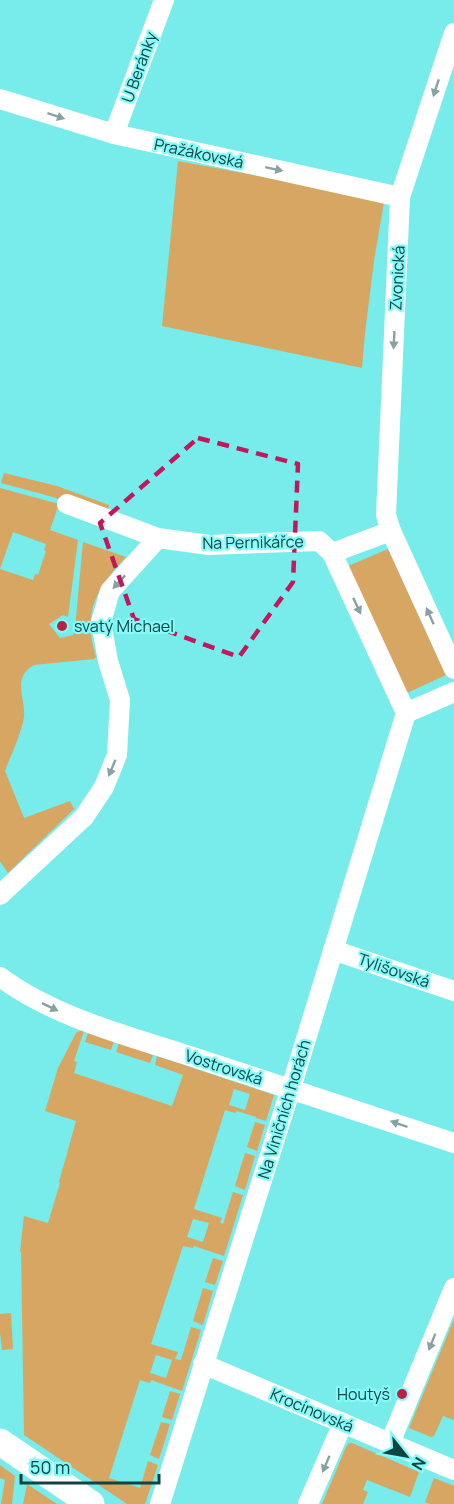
<svg xmlns="http://www.w3.org/2000/svg" width="454" height="1504" font-family="Manrope,sans-serif">
<rect width="100%" height="100%" fill="#77eceb"/>
<g fill="#d7a662" fill-rule="evenodd">
<path d="M178,161L280,180L384,202L374,261L365,333L362,368L162,326Z"/>
<path d="M4,473L57,486L109,505L107,515L64,500L1,483Z"/>
<path d="M0,488L59,504L50,530L78,540L68,617L63,615L49,624L60,638L73,635L75,628L83,542L126,557C96,589 82,612 96,657L94,659L34,665C9,679 29,702 23,722C19,739 11,755 5,771L24,818L70,801L74,809L8,873L0,861V569L33,580L35,574L38,575L46,551L44,550L46,544L13,532L0,569Z"/>
<path d="M388,549L446,675L407,693L348,566Z"/>
<path d="M80,1031H84L74,1061L77,1062L74,1073L172,1106L183,1075L155,1065L157,1056L274,1095L266,1121L256,1118V1117L237,1111L235,1113L225,1110L194,1209L222,1218L220,1223L223,1224L233,1192L243,1195L224,1256L194,1246L193,1248L183,1246L151,1344L178,1352L175,1359L181,1360L191,1327L201,1330L182,1391L151,1380L150,1383L140,1380L109,1478L140,1488L148,1461L158,1465L145,1504H127L24,1435L21,1252H20L24,1216L48,1223L60,1183L59,1182L76,1121L45,1111L58,1068L76,1033ZM234,1089L250,1094L245,1110L229,1105ZM193,1219L209,1223L203,1242L187,1237ZM156,1355L172,1360L166,1378L150,1373Z"/>
<path d="M88,1033L114,1041L111,1050L85,1042Z"/>
<path d="M119,1043L153,1055L150,1063L116,1052Z"/>
<path d="M255,1122L265,1125L257,1151L247,1147Z"/>
<path d="M245,1153L255,1156L245,1190L235,1186Z"/>
<path d="M213,1258L223,1261L215,1285L205,1282Z"/>
<path d="M203,1288L213,1291L203,1325L193,1321Z"/>
<path d="M11,1313L13,1349L2,1350L0,1332V1314Z"/>
<path d="M454,1319V1420L443,1416L434,1436L431,1437L409,1428Z"/>
<path d="M170,1391L180,1394L172,1420L162,1417Z"/>
<path d="M161,1422L170,1424L159,1459L150,1455Z"/>
<path d="M349,1443H352L419,1472L410,1497L367,1480L363,1490L368,1492L363,1504H322L346,1447Z"/>
<path d="M0,1465L15,1476L12,1504H1L5,1480L0,1478Z"/>
<path d="M434,1478L454,1486V1504H430L425,1502Z"/>
<path d="M27,1484L57,1504H23Z"/>
</g>
<g fill="none" stroke-linecap="round" stroke-linejoin="round">
<g stroke="#fff" stroke-width="20">
<path d="M454,33L400,197L386,515L391,531L454,669"/>
<path d="M0,99L114,134L400,197"/>
<path d="M114,134L164,0"/>
<path d="M67,504L158,538L209,545L319,541L332,553L406,713"/>
<path d="M332,553L391,531"/>
<path d="M406,713L454,692"/>
<path d="M0,895L84,817L104,787L117,755L120,700L108,661L101,622L110,591L158,538"/>
<path d="M333,950L454,991"/>
<path d="M0,977C59,1020 133,1037 202,1060C286,1087 370,1115 454,1143"/>
<path d="M203,1364L454,1470"/>
<path d="M390,1443L454,1288"/>
<path d="M160,1504L291,1088L406,713"/>
<path d="M308,1504L343,1423"/>
</g>
<path stroke="#fff" stroke-width="27" d="M0,1442L91,1504"/>
</g>
<defs><path id="oneway-solid" d="M-6-.8H1V-3.2L6.5 0L1 3.2V.8H-6Z" transform="scale(1.5)"/></defs>
<g fill="#87a2a1">
<use href="#oneway-solid" transform="translate(436 88) rotate(108)"/>
<use href="#oneway-solid" transform="translate(56 116) rotate(18)"/>
<use href="#oneway-solid" transform="translate(274 169) rotate(12)"/>
<use href="#oneway-solid" transform="translate(394 340) rotate(93)"/>
<use href="#oneway-solid" transform="translate(119 582) rotate(133)"/>
<use href="#oneway-solid" transform="translate(357 606) rotate(65)"/>
<use href="#oneway-solid" transform="translate(430 616) rotate(-114)"/>
<use href="#oneway-solid" transform="translate(112 768) rotate(113)"/>
<use href="#oneway-solid" transform="translate(50 1007) rotate(26)"/>
<use href="#oneway-solid" transform="translate(399 1124) rotate(-161)"/>
<use href="#oneway-solid" transform="translate(432 1342) rotate(112)"/>
<use href="#oneway-solid" transform="translate(326 1464) rotate(113)"/>
</g>
<path fill="none" stroke="#c2185b" stroke-width="4.5" stroke-dasharray="12 8" stroke-linejoin="round" d="M198,438L298,464L293,582L239,657L134,619L100,523Z"/>
<g fill="#b52345" stroke="#85faf8" stroke-width="2">
<circle cx="62" cy="626" r="6"/>
<circle cx="402" cy="1394" r="6"/>
</g>
<g text-anchor="middle" stroke-width="4.5" stroke-linejoin="round" paint-order="stroke">
<g font-size="16" fill="#0f4443" stroke="#85faf8">
<text transform="translate(139 67) rotate(-70)" y="6">U Beránky</text>
<text transform="translate(199 153) rotate(12)" y="6">Pražákovská</text>
<text transform="translate(397 278) rotate(-87)" y="6">Zvonická</text>
<text transform="translate(253 542) rotate(-1)" y="6">Na Pernikářce</text>
<text transform="translate(394 970) rotate(19)" y="6">Tylišovská</text>
<text transform="translate(224 1067) rotate(18)" y="6">Vostrovská</text>
<text transform="translate(284 1109) rotate(-73)" y="6">Na Viničních horách</text>
<text transform="translate(312 1410) rotate(23)" y="6">Krocínovská</text>
</g>
<g font-size="16" fill="#0f4443" stroke="#85faf8" text-anchor="start">
<text x="74" y="632">svatý Michael</text>
<text x="390" y="1400" text-anchor="end">Houtyš</text>
</g>
</g>
<g transform="translate(406 1456) rotate(121)" stroke="#85faf8" stroke-width="4.5" paint-order="stroke">
<path d="M0-4.5L10 22L0 15L-10 22Z" fill="#0f4443"/>
<text y="-9" font-size="16" font-weight="bold" text-anchor="middle" fill="#0f4443">N</text>
</g>
<path d="M21 1474v9h138v-9" fill="none" stroke="#0f4443" stroke-width="3"/>
<text x="30" y="1474" font-size="18" fill="#0f4443" stroke="#85faf8" stroke-width="4.5" paint-order="stroke">50 m</text>
</svg>
